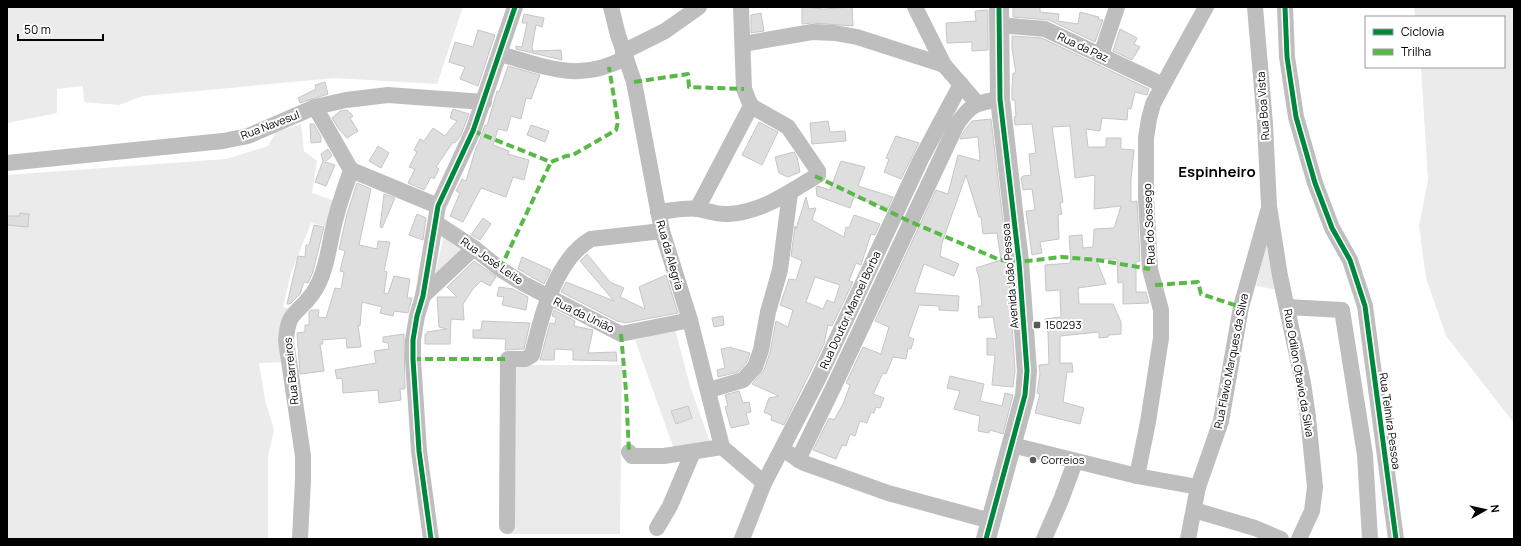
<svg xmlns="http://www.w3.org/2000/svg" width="1521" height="546" font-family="Manrope,sans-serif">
<rect width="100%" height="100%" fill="#fff"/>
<g fill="#ebebeb">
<path d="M7,7H463L437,84L335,78L143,96L119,105L84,102L83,86L57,89V113L7,123Z"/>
<path d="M1414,7H1514V423L1446,336L1426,278L1419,226L1428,180L1421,67H1504V17H1415Z"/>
<path d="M301,124L304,151L317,161L312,193L338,202L333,228L311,223L291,273L283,307L294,310L287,362L259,363L265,400L274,430L268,456V539H7V175L226,159L268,146L276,132Z"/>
<path d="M1273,214L1284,291L1256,286Z"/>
<path d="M444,234L466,249L432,288Z"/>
<path d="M675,329L690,386L710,442L675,452L635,340Z"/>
<path d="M509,365H622L620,534H509Z"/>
</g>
<g fill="#dedede" stroke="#c6c6c6" fill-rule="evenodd">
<path d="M802,7L824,9L852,7L853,26L812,23L802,24Z"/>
<path d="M1013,7H1040V12L1059,14L1058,21L1078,24L1080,12L1099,17L1098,19L1103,20L1095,42L1049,20L1013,17Z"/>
<path d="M988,10V50L972,51V42L947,43L946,23L976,21L975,11Z"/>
<path d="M761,13L764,31L751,33V15Z"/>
<path d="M524,14L544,18L542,27L536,25L532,47L533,51L561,50L562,60L516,49V46L522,47L527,23H522Z"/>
<path d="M1120,29L1137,38L1134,44L1140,47L1132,60L1113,51Z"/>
<path d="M478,30L495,35L478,86L460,79L465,67L449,62L455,42L473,47Z"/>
<path d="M1012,36L1042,38L1149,89L1147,95L1135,92L1131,109L1128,108L1127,120L1102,118L1100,131L1086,129L1088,147H1106V138H1121V149L1134,150L1131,179V202L1137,201L1140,261L1136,262V292H1146L1149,303L1123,304V282L1118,283L1117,259H1096L1106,284L1078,288L1079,304H1113L1121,322V334L1109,335L1108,337L1099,338V332L1060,336V363H1072L1073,372H1067L1063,402L1084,408L1080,424L1035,413L1040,394L1037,393L1040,374L1039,365L1049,364L1048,333L1045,319L1061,317L1060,290L1046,291L1045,265L1071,263L1069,236L1082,235L1083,248L1093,247L1094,229L1114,228L1121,206L1094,209L1095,175L1075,178L1070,126L1052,127L1063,202L1060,203L1062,214L1058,215L1059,239L1040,242L1042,253L1032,255L1026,211L1035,210L1032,189L1023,190L1021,178L1023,176L1031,175L1029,154L1036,153L1032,124L1015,125L1014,117L1016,116L1015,100H1012V88L1013,73H1016L1012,49Z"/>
<path d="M508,66L540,75L531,99L526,98L521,119L511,116L507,131L498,129L493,145L509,151L508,154L529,160L524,180L513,177L506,197L481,188L463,222L450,216L460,193L456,191L462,179L466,181L476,148L479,142L485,125L487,126L497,91L499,92Z"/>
<path d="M325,82L328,94L300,103L298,98L316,89L315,85Z"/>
<path d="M453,109L469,114L461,135L455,143L453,142L436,167L439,169L434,179L431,177L424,190L408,183L415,169L409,167L417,152L414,150L420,139L424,141L433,128L445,136L457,121L450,118Z"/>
<path d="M347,110L353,116L350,118L358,131L347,138L338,128L332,118L340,111Z"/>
<path d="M991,119L1008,263L1015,371L1013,387L992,385L995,355H987V338L997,339L993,317L979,318L978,306H982L979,277L976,268L1001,260L997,233L983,234L981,217H979L966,175L942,243L940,256L959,264L954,276L924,264L915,290V293L959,296L958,311L939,310V306L919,305L908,337L914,339L911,349L908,348L906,359L893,357L886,374L883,373L873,394L884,398L880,408L876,407L874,413L871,412L867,423L860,421L855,436L850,434L846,446L842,445L836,459L813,450L829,418L834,420L843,404L850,385L846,383L863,347L881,354L889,327L875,321L936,190L948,194L958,155L980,161L978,137L960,139L964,131L972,121Z"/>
<path d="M828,121L830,132L845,131L846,141L812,144L810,123Z"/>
<path d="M759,122L778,132L762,165L742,155Z"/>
<path d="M310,124H314L321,137V142L311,143Z"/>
<path d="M531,125L549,131L545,142L527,135Z"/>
<path d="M896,136L919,143L901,179L884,172L889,159L886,158Z"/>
<path d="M378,146L389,153L381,168L369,161Z"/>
<path d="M328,149L332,156L325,162L335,165L326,186L315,182L323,161L321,154Z"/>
<path d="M794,152L797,157L800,172L788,177L779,173L775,157Z"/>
<path d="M841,161L865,167L858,186L893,197L888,208L854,197L850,208L817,196L816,187L818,186L830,190Z"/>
<path d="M357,183L371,189L359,245L377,249L378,241L390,242L384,271L387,272L384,293L388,294L394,276L410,279L407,298H412L408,313L394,311L393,316L380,313L382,307L362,302L360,326L358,325L361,347L347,348L346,338L322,340L323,344H320L324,371L300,374L297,333L305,332V325H309V312L311,310H319L318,317L326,318L335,288L341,289L344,272L340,271L345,251L339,249L347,214Z"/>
<path d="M384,194L395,198L382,228L380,227Z"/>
<path d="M806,197L809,209L816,208L812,220L844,237L846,227L849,228L854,215L880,224L875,235L871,234L861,265L856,263L849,281L853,282L832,326L828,325L824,344L784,425L771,420L772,416L764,412L769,398L779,396L752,384L764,370L770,352L776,321L788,327L793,310L780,305L789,279L796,280L802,261L791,256L795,226L796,229ZM815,277L840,285L834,303L827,300L823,309L806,302Z"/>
<path d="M20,213L29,214L28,227L7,225V216H19Z"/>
<path d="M417,214L426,218L423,240L409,235Z"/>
<path d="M483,218L491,224L480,240L471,235Z"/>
<path d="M314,225L324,227L313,272L308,283L304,282L300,294L290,304H287L298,256L305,257L306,245H309Z"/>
<path d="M587,254L610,282L624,288L620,297L645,309L639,287L666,275L678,313L625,323L619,321V322L561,292L566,282L614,301L580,261Z"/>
<path d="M522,257L551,270L544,284L518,269Z"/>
<path d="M474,261L496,277L490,286L481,281L473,289L463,304L464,320L451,319L450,344H425V334H427V332L447,329L439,327L437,297H457L447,287Z"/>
<path d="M499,287L513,289L528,297L526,310L502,305L504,297L497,296Z"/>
<path d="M554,310L575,321L574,326L593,330L588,353L616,352L617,361L573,360V350L555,349L554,360H540L550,323L555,324L556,317L552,316Z"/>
<path d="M723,316L724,325L714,327L712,318Z"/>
<path d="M482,321L530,323L524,349L505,350L506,339L473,338V330H481Z"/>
<path d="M404,334L405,389H400L401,400L379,403L378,390L343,393L342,378L337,379L335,370L376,363L374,351L389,349L388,343L383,342V337Z"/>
<path d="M731,347L732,348L750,353L747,362L738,372L718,377L717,370L725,368L721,349Z"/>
<path d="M950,376L984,384L980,401L1002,406L1005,393L1013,395L1003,434L990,430L989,433L978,431L980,416L954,409L960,391L947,388Z"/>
<path d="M739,391L743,403L749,402L751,412L746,413L749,424L731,428L725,407L728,406L725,395Z"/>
<path d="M688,406L692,418L676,424L671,411Z"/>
</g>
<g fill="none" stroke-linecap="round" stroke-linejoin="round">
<g stroke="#bebebe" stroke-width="16">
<path d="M611,7L618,35L634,82L662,231L690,320L722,447L764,483"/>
<path d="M741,7L744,89L751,106"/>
<path d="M915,7L944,65L977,103"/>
<path d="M1255,7L1265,124L1269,206L1280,276L1303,383L1308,417L1315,487L1312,511L1299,539"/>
<path d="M1285,7L1287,57L1296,117L1315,183L1332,228L1350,260L1365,306L1396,539"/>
<path d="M999,25L1045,29L1163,85"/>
<path d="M743,44L812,32L835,33L857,37L944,65"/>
<path d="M623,52L665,31L699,7"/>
<path d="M500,54C547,67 579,83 625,58"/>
<path d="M1101,55L1117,7"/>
<path d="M7,163L223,141L248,136L315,107L346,100L388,95L484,102"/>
<path d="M351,170L438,206"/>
<path d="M697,209L751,106"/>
<path d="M658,212C670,211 686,207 698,209C709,211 717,215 728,214C763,212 789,192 818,175V171L788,127L751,106"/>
<path d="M436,223L474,248L500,269L524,284L621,334L690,320"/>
<path d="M423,296L474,248"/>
<path d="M1287,307L1342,310L1365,455L1370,539"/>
<path d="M709,390L743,380L755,367L761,350L768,312L780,270L790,193"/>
<path d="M1012,445L1137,476L1198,487"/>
<path d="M629,452L632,456H664L722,447"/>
<path d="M790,454L804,463L888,493L991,521"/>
<path d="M798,460L834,386L956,126C970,104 976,103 1000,99"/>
<path d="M1137,476L1148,422L1161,338V310L1150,269L1146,198V138L1149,119L1153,104L1163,85L1206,7"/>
<path d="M1194,510L1255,528L1281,539"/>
<path d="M507,526L508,359H525L532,355C541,317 555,260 591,239L662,231"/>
<path d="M657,528L670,506L693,452"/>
<path d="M300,539L303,480V456L286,341C288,309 297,316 313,293C328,271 329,241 336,217C340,201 346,186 351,170L315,107"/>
<path d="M431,539L419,451L413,359V340L417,316L423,296L438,206L473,131L515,7"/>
<path d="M742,539L764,483L818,379L921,159L961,84"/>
<path d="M1044,539L1061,500L1075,462"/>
<path d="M1188,539L1198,487L1221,421L1241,307L1268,211"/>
</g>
<path stroke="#bebebe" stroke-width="20" d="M986,539L1025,395L1027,371L1019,262L1000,99L999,7"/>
<g stroke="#58b947" stroke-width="4" stroke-dasharray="8 4" stroke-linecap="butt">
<path d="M634,82L688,74L689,87L744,89"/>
<path d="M473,131L551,162L566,156L573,155L616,130L618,122L609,67"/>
<path d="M815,176L911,222L1000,260L1019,262L1061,257L1097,260L1150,269"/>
<path d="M500,269L551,162"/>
<path d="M1155,285L1198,282L1201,294L1241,307"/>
<path d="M621,334L626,391L629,452"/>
<path d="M413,359H508"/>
</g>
<g stroke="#fff" stroke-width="8">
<g id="cycleway">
<path d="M1285,7L1287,57L1296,117L1315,183L1332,228L1350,260L1365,306L1396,539"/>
<path d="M431,539L419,451L413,359V340L417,316L423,296L438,206L473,131L515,7"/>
<path d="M986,539L1025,395L1027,371L1019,262L1000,99L999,7"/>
</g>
</g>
<use href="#cycleway" stroke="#00873e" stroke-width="5"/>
</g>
<g fill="#595959" stroke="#fff" stroke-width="1.5">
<rect x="1033" y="321" width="8" height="8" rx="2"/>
<circle cx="1033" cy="460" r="4"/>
</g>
<g text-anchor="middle" stroke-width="4" stroke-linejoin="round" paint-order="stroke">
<g font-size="11" fill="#000" stroke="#fff">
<text transform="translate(1083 47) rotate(25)" y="4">Rua da Paz</text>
<text transform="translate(1263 106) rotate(-94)" y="4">Rua Boa Vista</text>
<text transform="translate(270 125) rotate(-21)" y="4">Rua Navesul</text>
<text transform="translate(1149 224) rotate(-93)" y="4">Rua do Sossego</text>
<text transform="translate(670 255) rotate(74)" y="4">Rua da Alegria</text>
<text transform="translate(492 261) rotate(35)" y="4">Rua José Leite</text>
<text transform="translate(1010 276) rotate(-95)" y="4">Avenida João Pessoa</text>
<text transform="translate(850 310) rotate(-65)" y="4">Rua Doutor Manoel Borba</text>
<text transform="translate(584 315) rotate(26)" y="4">Rua da União</text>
<text transform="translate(1231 361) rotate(-79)" y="4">Rua Flavio Marques da Silva</text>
<text transform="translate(291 371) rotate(-96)" y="4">Rua Barreiros</text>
<text transform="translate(1299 373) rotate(80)" y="4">Rua Odilon Otavio da Silva</text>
<text transform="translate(1390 421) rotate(82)" y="4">Rua Telmira Pessoa</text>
</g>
<g font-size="11" fill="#000" stroke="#fff" text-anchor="start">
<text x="1045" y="329">150293</text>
<text x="1041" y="464">Correios</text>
</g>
<g font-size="15" font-weight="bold" fill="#000" stroke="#fff">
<text x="1217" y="177">Espinheiro</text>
</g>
</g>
<rect width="1521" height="546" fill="none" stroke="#000000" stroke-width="16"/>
<rect x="1365" y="16" width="140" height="52" fill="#ffffff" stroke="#999999"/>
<rect x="1373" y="29" width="20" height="6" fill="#00873e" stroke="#999999"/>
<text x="1401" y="36" font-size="12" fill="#000000">Ciclovia</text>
<rect x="1373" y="49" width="20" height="6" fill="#58b947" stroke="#999999"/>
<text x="1401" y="56" font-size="12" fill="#000000">Trilha</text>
<g transform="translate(1485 510) rotate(82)" stroke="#ffffff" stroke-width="3" paint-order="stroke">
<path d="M0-3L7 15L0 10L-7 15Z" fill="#000000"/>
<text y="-6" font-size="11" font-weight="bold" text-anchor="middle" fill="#000000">N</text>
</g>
<path d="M18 34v6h85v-6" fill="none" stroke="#000000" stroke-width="2"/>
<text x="24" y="34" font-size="12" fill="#000000" stroke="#ffffff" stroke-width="3" paint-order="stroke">50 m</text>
</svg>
